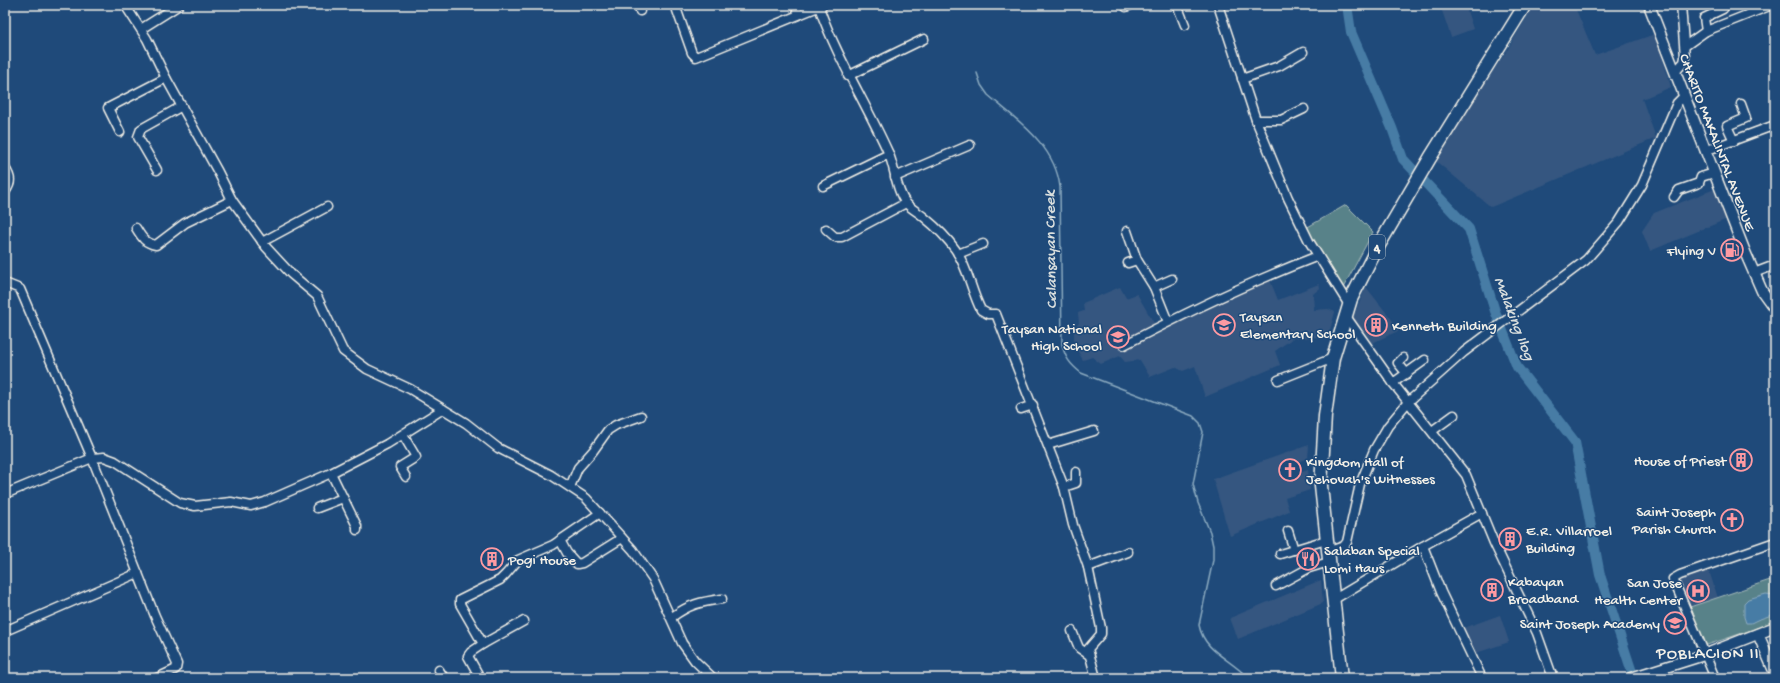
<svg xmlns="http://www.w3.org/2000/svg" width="1780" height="683" font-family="'Gochi Hand',sans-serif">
<rect width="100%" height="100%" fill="#1f4a7a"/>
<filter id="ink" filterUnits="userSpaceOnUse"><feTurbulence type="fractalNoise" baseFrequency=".025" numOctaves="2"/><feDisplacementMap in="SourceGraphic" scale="8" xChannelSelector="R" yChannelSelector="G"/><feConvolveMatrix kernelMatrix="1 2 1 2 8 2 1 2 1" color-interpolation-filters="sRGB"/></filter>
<g filter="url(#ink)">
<g fill="#365780">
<path d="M1440,5H1465L1473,29L1451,37Z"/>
<path d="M1534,5H1574L1595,55L1655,34L1671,87L1642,99L1656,138L1491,207L1437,162L1471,104L1508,49Z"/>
<path d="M1715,189L1727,219L1650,251L1642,231L1654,213Z"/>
<path d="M1735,237L1743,256L1729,262L1722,243Z"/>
<path d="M1269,278L1278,300L1319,284L1320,288L1313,294L1314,310L1328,309L1335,312L1328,337L1293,338L1275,351L1280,365L1205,397L1195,366L1183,371L1175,367L1150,377L1140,360L1125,362L1120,356L1101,364L1092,357L1083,360L1074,345V329L1079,323L1078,313L1084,311L1083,303L1120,287L1126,298L1137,294L1158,330Z"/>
<path d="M1366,287L1400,330L1370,344L1352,320Z"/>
<path d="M1309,445L1308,458L1281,468L1285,478L1308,470L1310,490L1285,498L1289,511L1230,536L1213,479Z"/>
<path d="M1708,568L1718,598L1687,608L1679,580Z"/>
<path d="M1321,580L1323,603L1238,639L1230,618Z"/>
<path d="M1500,615L1509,642L1476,653L1464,628Z"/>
</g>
<g fill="#598289" stroke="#a6bab8">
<path d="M1346,205L1373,232L1343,288L1306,228Z"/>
<path d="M1770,580L1771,582L1775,580V622L1704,646L1687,608Z"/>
</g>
<path fill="#477ca5" stroke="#8cabc0" d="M1766,594L1775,595V613C1767,618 1759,618 1751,623H1746L1744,617V603L1748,599Z"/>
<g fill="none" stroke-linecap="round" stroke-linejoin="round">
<path stroke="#8cabc0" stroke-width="1.5" d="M977,73L981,85L988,95C1018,121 1055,145 1060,187L1062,344C1065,358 1070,364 1081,373L1193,416L1200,423L1203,432L1193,484L1198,503L1210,532L1213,546V560L1199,625C1204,652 1231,659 1248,678"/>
<path stroke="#477ca5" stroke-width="10" d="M1347,5L1351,32L1392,128L1403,159L1469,229L1495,311L1517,367L1575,442L1600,575L1634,678"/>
<g stroke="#f4f1e8" stroke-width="11">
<g id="minor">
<path d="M125,5L147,39L166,78L218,172L232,200L266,247L291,274L317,296L343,351L367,369L410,389L443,409L466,423L498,448L551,475L586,498L633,550L653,579L682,643L695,661L713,678"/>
<path d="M639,5L640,11"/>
<path d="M675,5L692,53L696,57L823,5"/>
<path d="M795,5L799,14"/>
<path d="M1177,5L1185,25"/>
<path d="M1218,5L1256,120L1288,198L1309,241L1349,305"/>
<path d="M819,7C837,58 866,103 888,152C895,167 896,191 906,203C911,209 920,213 925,218C936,227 947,238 955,249C968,267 971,291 981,310L988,314H996L1064,487L1073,525L1088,567L1101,628V634L1088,649L1096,678"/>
<path d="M1126,7L1131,5"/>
<path d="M141,29L179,5"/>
<path d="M1706,31L1704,18L1723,9"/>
<path d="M1685,46L1706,31L1772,5"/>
<path d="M1675,72L1684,62L1685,57L1681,5"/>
<path d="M848,76L924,39"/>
<path d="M1242,79L1279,66L1303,52"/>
<path d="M1256,120H1281L1304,109"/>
<path d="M120,132L108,108L166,78"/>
<path d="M1734,141L1727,126L1746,118L1741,104"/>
<path d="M1705,151L1775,125"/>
<path d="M5,168C11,177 12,183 5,192"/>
<path d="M157,170L138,137L141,129L182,106"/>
<path d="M895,177L970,145"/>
<path d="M823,186L889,154"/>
<path d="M1674,197L1679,190L1699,183L1701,177L1714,173"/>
<path d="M136,228C142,238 145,243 156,245L185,223L232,200"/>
<path d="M826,229L835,237H842L906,203"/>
<path d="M1127,231L1137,260L1154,287L1168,322"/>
<path d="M262,242L327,207"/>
<path d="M958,254L983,244"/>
<path d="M1128,263L1137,260"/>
<path d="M1754,273L1775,265"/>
<path d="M5,283L20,289L92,458L155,616L177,664L176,669L157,678"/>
<path d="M1154,287L1172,279"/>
<path d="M1345,315L1393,383L1466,475L1494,543L1537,633L1553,678"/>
<path d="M1124,345C1187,312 1252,281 1318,256"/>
<path d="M1403,358L1398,363L1407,374"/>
<path d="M1278,380L1333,358"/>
<path d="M1393,383L1425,360"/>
<path d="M1021,409L1033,405"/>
<path d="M1432,431L1454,415"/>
<path d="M403,435L416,457L400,467L406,477"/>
<path d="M1048,445L1094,431"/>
<path d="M331,473L357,526V530"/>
<path d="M570,487L578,468L593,451L608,430L616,425L641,416"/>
<path d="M1064,487L1076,483V472"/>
<path d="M5,494L92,458L104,457L115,461L180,503L195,506L231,502L251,506L265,502L331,473L387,444L443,409"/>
<path d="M317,508L343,498"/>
<path d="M1288,531L1294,550"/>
<path d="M560,540L567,553L577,564L582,563L622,538"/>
<path d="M1423,546L1441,592L1482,678"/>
<path d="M1327,552L1344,546L1347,542L1360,484L1374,450L1388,426L1408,402L1464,352L1586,260L1619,222L1642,185L1677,103L1684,96"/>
<path d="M1280,554L1326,540"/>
<path d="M1088,567L1128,552"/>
<path d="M1276,586L1309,568L1329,562"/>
<path d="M1333,600L1423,546L1482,513"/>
<path d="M672,617C690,604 700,602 722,599"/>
<path d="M5,631L138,573"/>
<path d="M1072,631L1079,648L1089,655"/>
<path d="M483,644L524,621"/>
<path d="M439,670L444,678"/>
<path d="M477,678L478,674L468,656L471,652L483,644L460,604V600L500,580L506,574L518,560L553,545L600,513"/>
<path d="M1715,678L1673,579L1680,575L1775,542"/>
</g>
</g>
<g stroke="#f4f1e8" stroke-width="13">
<g id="major">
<path d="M1649,5L1745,252L1762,291L1775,309"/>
<path d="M1758,634L1775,673"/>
<path d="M1631,678L1704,655L1775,627"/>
</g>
</g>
<g stroke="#f4f1e8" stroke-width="15">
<path id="highway" d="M1342,678L1321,486L1325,416L1333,358L1351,299L1375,252L1430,158L1525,5"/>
</g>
<use href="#minor" stroke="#1f4a7a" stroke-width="8"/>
<use href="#major" stroke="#1f4a7a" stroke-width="10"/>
<use href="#highway" stroke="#1f4a7a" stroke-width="12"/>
</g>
</g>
<defs>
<g id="fuel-ring" transform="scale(1.15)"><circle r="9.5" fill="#1f4a7a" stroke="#ff9aa2" stroke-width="1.5"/><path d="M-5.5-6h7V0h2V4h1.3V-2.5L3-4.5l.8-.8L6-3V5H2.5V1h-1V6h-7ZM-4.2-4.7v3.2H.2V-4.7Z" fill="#ff9aa2"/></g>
<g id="school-ring" transform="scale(1.15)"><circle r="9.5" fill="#1f4a7a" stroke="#ff9aa2" stroke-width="1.5"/><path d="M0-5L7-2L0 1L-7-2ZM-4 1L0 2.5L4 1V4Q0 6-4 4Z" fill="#ff9aa2"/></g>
<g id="building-ring" transform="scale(1.15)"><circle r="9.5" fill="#1f4a7a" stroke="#ff9aa2" stroke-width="1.5"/><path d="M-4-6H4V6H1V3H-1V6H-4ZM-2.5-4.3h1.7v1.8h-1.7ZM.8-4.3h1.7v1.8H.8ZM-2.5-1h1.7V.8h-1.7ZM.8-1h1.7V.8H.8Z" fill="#ff9aa2"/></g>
<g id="church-ring" transform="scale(1.15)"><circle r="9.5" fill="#1f4a7a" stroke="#ff9aa2" stroke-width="1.5"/><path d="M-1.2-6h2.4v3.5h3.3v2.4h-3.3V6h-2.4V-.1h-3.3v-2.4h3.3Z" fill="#ff9aa2"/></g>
<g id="restaurant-ring" transform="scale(1.15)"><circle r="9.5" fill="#1f4a7a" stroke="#ff9aa2" stroke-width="1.5"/><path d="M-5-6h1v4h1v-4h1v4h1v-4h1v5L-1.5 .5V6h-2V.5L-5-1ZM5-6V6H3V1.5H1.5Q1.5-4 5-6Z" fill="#ff9aa2"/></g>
<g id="hospital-ring" transform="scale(1.15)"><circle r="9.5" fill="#1f4a7a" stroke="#ff9aa2" stroke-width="1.5"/><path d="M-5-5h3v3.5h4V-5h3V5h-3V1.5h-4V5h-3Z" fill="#ff9aa2"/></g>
</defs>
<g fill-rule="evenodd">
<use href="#fuel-ring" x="1732" y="250"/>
<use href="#school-ring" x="1224" y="325"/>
<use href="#building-ring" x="1376" y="325"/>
<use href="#school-ring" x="1118" y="337"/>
<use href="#building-ring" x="1741" y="460"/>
<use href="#church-ring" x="1290" y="470"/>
<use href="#church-ring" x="1732" y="520"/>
<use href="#building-ring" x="1510" y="539"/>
<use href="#building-ring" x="492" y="559"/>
<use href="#restaurant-ring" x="1308" y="559"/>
<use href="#building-ring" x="1492" y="590"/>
<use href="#hospital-ring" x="1698" y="591"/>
<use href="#school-ring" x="1675" y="623"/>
</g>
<g text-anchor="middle" stroke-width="3" stroke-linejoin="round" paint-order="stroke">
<rect fill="#1f4a7a" stroke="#b4bfc7" stroke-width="1" x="1369" y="235" width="16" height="24" rx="3"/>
<g font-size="14" font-weight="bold" fill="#f4f1e8">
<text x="1377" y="252">4</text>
</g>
<g font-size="15" fill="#f4f1e8" stroke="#1f4a7a">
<text transform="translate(1718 142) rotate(69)" y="5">CHARITO MAKALINTAL AVENUE</text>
</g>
<g font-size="15" fill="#f4f1e8" stroke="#1f4a7a" text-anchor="start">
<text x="1716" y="255" text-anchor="end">Flying V</text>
<text x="1240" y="321">Taysan<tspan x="1240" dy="17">Elementary School</tspan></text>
<text x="1392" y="330">Kenneth Building</text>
<text x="1102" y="333" text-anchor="end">Taysan National<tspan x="1102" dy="17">High School</tspan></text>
<text x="1726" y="465" text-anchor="end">House of Priest</text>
<text x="1306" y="466">Kingdom Hall of<tspan x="1306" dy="17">Jehovah's Witnesses</tspan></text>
<text x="1716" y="516" text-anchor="end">Saint Joseph<tspan x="1716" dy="17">Parish Church</tspan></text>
<text x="1526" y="535">E.R. Villarroel<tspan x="1526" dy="17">Building</tspan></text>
<text x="1324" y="555">Salaban Special<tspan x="1324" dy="17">Lomi Haus</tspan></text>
<text x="508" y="564">Pogi House</text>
<text x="1508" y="586">Kabayan<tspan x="1508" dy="17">Broadband</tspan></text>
<text x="1682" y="587" text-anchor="end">San Jose<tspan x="1682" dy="17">Health Center</tspan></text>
<text x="1660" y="628" text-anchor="end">Saint Joseph Academy</text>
</g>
<g font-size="16" font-style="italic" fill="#dadfde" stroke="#1f4a7a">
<text transform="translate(1049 250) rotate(-91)" y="6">Calansayan Creek</text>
<text transform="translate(1516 318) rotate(69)" y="6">Malaking Ilog</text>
</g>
<g font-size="17" letter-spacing="1" fill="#f4f1e8" stroke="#1f4a7a">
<text x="1708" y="658">POBLACION II</text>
</g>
</g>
<rect width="1780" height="683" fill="none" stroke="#1f4a7a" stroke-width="20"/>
<rect x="10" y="10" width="1760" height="663" fill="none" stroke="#f4f1e8" stroke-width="1.5" filter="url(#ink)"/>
</svg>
